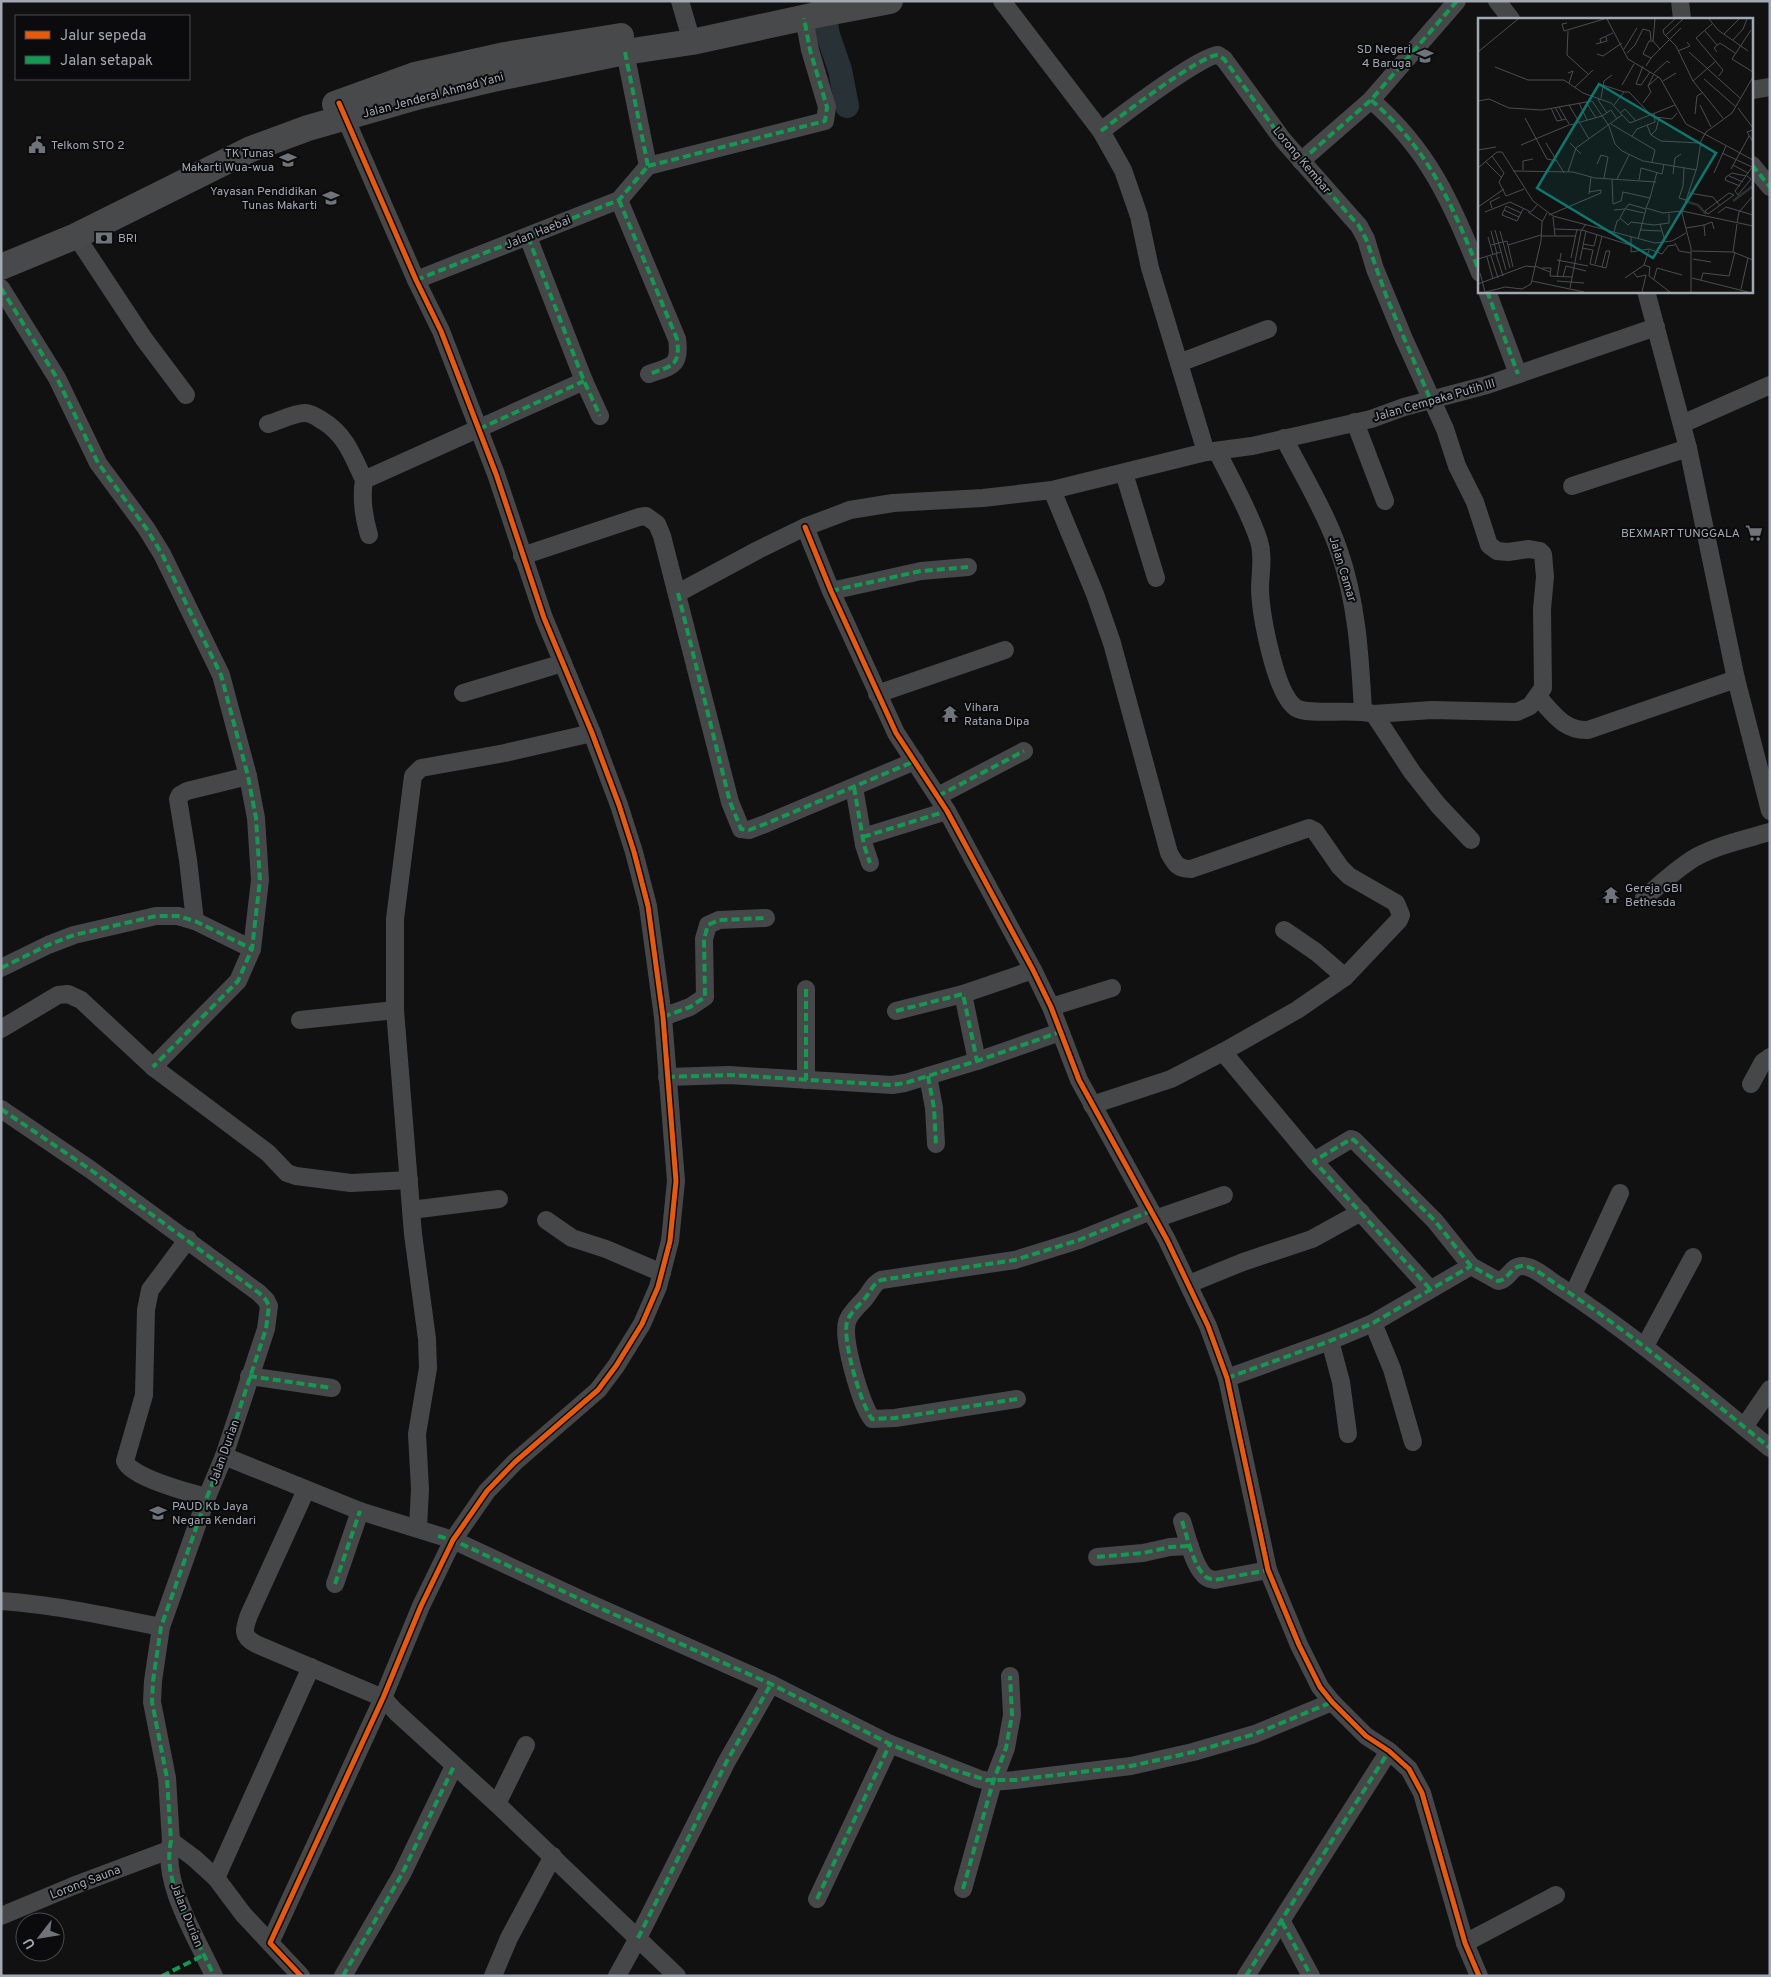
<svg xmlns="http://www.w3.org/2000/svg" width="1771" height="1977" font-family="Overpass,sans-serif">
<rect width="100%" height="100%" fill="#111"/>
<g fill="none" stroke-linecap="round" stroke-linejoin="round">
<path stroke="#283135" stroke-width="24" d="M822,1L828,35L840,70L847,106"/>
<g stroke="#454749" stroke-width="18">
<path d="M680,1L692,42"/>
<path d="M1002,1L1101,131L1123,170L1139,216L1150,268L1206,452L1052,490"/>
<path d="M1497,1L1511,19"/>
<path d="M1680,1L1682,19"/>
<path d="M625,52L648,166"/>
<path d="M1752,90L1770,87"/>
<path d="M1371,100C1430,151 1451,203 1480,273"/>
<path d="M1101,131C1118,118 1202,54 1218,55L1224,59L1283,140L1359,226L1366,239L1375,269L1404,339L1445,429L1457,466L1475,502L1489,545L1497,551L1508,552L1529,549L1540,551L1543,554L1545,577L1542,609L1543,688L1530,706L1517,712L1432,710L1374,714"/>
<path d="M1301,161L1371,100L1457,1"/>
<path d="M1752,165L1770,187"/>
<path d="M648,166L825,121L827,107L810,50L804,18"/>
<path d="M619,200L677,339C681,367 671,366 649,374"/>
<path d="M76,236L144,339L186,395"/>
<path d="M528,237L584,381L600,416"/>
<path d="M416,280L619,200L648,166"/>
<path d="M1,288L57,378L98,463L146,528L162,554L221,675L248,776L256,818L260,880L252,949L238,981L153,1067"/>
<path d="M1487,291L1518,374"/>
<path d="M1646,291L1688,448L1736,679L1770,811"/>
<path d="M1179,363L1268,329"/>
<path d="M1355,422L1385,501"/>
<path d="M268,424C279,421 294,413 305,413C312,413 318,418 323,421C346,435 353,457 364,480L584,381"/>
<path d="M1682,424L1770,385"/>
<path d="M1284,438C1302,474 1325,511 1338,548C1357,601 1360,656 1363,711"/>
<path d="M1217,451C1231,480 1249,510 1259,541C1264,557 1260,573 1260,590C1261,615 1275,694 1296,708C1309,716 1353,708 1374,714L1412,772L1438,805L1471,840"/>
<path d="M1207,452L1252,446L1371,419L1404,407L1487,385L1656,327"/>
<path d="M1124,473L1156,578"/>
<path d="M364,480C361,498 364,518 369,535"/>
<path d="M1572,486L1688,448"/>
<path d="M805,527L831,591L896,733L947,811L1033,970L1051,1007L1079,1080L1167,1240L1208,1326L1227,1378L1268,1570L1299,1645L1320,1687L1332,1702L1366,1736L1389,1751L1409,1769L1422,1793L1465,1943L1479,1976"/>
<path d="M522,556L639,517L646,516L657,524L662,536L730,802L741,829L749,830L765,824L915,761"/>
<path d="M831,591L921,571L968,567"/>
<path d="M678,593L758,550L805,527L850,510L893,503L983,498L1052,490L1095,594L1112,643L1169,853C1175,864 1178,869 1191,869L1309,828L1315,831L1340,867L1349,876L1396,903L1401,915L1399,920L1345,977L1297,1010L1223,1052L1171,1079L1092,1105"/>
<path d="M463,693L563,663"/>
<path d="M877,694L1005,650"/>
<path d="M1538,697C1553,713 1564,731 1588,730L1736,679"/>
<path d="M854,787L864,845L870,863"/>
<path d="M938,796L1024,751"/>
<path d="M863,837L947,811"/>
<path d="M1644,898C1661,884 1677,868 1696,857C1718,845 1746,839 1770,832"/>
<path d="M195,921L188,860L178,799L180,795L187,791L248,776"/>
<path d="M1284,930L1316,952L1345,977"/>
<path d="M1,968L48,945L74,935L156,916H178L195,921L252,949"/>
<path d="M806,989V1080"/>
<path d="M963,994L977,1061"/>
<path d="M1051,1007L1112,988"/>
<path d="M896,1011L963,994L1033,970"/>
<path d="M663,1017L690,1007L705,997L704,939L708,925L719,920L766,918"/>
<path d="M300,1020L395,1010"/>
<path d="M1,1029L58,995L68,994L81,1000L153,1067L268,1153L287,1173L296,1176L351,1183L409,1180"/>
<path d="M1223,1052L1314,1161"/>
<path d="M928,1076L934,1108L936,1144"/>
<path d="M667,1077L729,1075L892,1085L905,1083L977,1061L1060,1032"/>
<path d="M1751,1084L1763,1062L1770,1057"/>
<path d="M1,1109L91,1170L259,1293L266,1300L269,1306L266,1329L224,1456L207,1497L161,1627L153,1681L152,1702L167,1778L171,1841C161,1883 197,1938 214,1976"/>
<path d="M411,1210L499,1199"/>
<path d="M1155,1219L1224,1195"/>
<path d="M546,1220L572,1238L606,1249L662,1273"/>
<path d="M188,1239L150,1290L146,1310L144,1395L125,1461C130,1477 190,1493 207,1497"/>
<path d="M1189,1284L1243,1262L1312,1239L1361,1212"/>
<path d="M1430,1289L1314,1161L1351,1139L1354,1140L1435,1221L1471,1266L1498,1281C1509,1280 1511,1265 1523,1266C1535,1267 1549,1280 1559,1286C1633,1334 1701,1392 1770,1448"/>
<path d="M1573,1295L1620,1193"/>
<path d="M1373,1323L1392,1369L1413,1442"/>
<path d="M1330,1341L1341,1382L1348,1434"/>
<path d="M1645,1346L1693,1257"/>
<path d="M249,1376L332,1388"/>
<path d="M1227,1378L1330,1341L1373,1323L1471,1266"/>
<path d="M1017,1399L895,1418L872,1419C861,1405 842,1340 847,1322C850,1312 860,1305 866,1297C871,1291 873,1284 881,1280L1015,1260L1079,1240L1151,1211"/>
<path d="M1744,1427L1770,1389"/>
<path d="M224,1456L360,1511L453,1540L584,1601L771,1684L890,1744L979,1779L993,1782L1015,1780L1131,1766L1193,1752L1255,1734L1332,1702"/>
<path d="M306,1490L249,1615C244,1629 241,1636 256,1644L383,1698L396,1712L497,1804L677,1976"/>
<path d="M1182,1521C1187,1536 1193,1564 1204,1575C1207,1579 1211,1579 1215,1580L1268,1570"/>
<path d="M418,1528L420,1489L417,1434L428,1368L427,1339L413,1234L395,1010V919L413,776L421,768L505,753L592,733"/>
<path d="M1097,1557L1143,1553L1170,1547L1190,1546"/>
<path d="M335,1584L360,1511"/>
<path d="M1,1601C56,1605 108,1616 161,1627"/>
<path d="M497,1804L526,1745"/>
<path d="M171,1841L194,1858L216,1878L311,1667"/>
<path d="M216,1878L243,1914L270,1943"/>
<path d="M963,1889L993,1782L1006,1748L1012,1715L1010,1676"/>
<path d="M817,1899L890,1744"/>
<path d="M1,1916L73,1886L169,1850"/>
<path d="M1282,1922L1311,1976"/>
<path d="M1465,1943L1556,1895"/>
<path d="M301,1976L270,1943L383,1698L421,1606L453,1540L487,1491L515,1462L598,1390L616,1366L642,1324L658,1287L670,1241L676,1181L663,1017L648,906L634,852L619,805L592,733L544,618L496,474L441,331L416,280L341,108"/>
<path d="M343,1976L402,1874L454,1766"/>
<path d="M493,1976L509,1938L553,1856"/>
<path d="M617,1976L638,1938L727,1761L771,1684"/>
<path d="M1246,1976L1389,1751"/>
</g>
<g stroke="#47494b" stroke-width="26">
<path d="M335,104L415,75L505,55L621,36"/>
<path d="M1,267L76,236L251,149L308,128L420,96L493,79L625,52L692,42L821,14L890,1"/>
</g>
<g stroke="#139951" stroke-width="4" stroke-dasharray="8 4" stroke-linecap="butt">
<path d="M625,52L648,166"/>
<path d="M1371,100C1430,151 1451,203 1480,273"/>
<path d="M1101,131C1118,118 1202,54 1218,55L1224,59L1283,140L1359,226L1366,239L1387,298L1431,401"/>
<path d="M1301,161L1371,100L1457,1"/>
<path d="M1752,165L1770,187"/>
<path d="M648,166L825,121L827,107L810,50L804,18"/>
<path d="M619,200L677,339C681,367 671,366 649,374"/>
<path d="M528,237L584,381L600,416"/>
<path d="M416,280L619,200L648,166"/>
<path d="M1,288L57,378L98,463L146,528L162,554L221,675L248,776L256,818L260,880L252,949L238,981L153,1067"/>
<path d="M1487,291L1518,374"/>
<path d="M479,429L584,381"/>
<path d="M831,591L921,571L968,567"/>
<path d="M678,593L730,802L741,829L749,830L765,824L915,761"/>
<path d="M854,787L864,845L870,863"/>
<path d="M938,796L1024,751"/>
<path d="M863,837L947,811"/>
<path d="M1,968L48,945L74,935L156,916H178L195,921L252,949"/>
<path d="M806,989V1080"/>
<path d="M896,1011L963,994L977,1061"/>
<path d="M663,1017L690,1007L705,997L704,939L708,925L719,920L766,918"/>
<path d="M928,1076L934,1108L936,1144"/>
<path d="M667,1077L729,1075L892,1085L905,1083L977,1061L1060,1032"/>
<path d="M1,1109L91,1170L259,1293L266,1300L269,1306L266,1329L224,1456L207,1497L161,1627L153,1681L152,1702L167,1778L171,1841C161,1883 197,1938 214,1976"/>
<path d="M1430,1289L1314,1161L1351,1139L1354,1140L1435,1221L1471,1266L1498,1281C1509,1280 1511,1265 1523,1266C1535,1267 1549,1280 1559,1286C1633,1334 1701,1392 1770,1448"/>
<path d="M249,1376L332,1388"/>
<path d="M1227,1378L1330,1341L1373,1323L1471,1266"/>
<path d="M1017,1399L895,1418L872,1419C861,1405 842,1340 847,1322C850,1312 860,1305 866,1297C871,1291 873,1284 881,1280L1015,1260L1079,1240L1151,1211"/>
<path d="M1182,1521C1187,1536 1193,1564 1204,1575C1207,1579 1211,1579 1215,1580L1268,1570"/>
<path d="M438,1536L453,1540L584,1601L771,1684L890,1744L948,1768L986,1780H1015L1131,1766L1193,1752L1255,1734L1332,1702"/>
<path d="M1097,1557L1143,1553L1170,1547L1190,1546"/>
<path d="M335,1584L360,1511"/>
<path d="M963,1889L993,1782L1006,1748L1012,1715L1010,1676"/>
<path d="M817,1899L890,1744"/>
<path d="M1282,1922L1311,1976"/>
<path d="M638,1938L727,1761L771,1684"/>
<path d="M162,1976L204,1955"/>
<path d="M343,1976L402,1874L454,1766"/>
<path d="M1246,1976L1389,1751"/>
</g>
<g stroke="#0b0b0d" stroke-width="8">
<g id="cycleway">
<path d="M805,527L831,591L896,733L947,811L1033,970L1051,1007L1079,1080L1167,1240L1208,1326L1227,1378L1268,1570L1299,1645L1320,1687L1332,1702L1366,1736L1389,1751L1409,1769L1422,1793L1465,1943L1479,1976"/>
<path d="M301,1976L270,1943L383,1698L421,1606L453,1540L487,1491L515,1462L598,1390L616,1366L642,1324L658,1287L670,1241L676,1181L663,1017L648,906L634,852L619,805L592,733L544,618L496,474L441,331L416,280L339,103"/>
</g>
</g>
<use href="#cycleway" stroke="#e8590c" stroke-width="5"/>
</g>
<defs>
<g id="school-bare" transform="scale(1.35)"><path d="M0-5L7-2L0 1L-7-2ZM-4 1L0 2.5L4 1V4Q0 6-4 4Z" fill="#6f747a" stroke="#0b0b0d" stroke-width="2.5" paint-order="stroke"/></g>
<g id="civic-bare" transform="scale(1.35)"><path d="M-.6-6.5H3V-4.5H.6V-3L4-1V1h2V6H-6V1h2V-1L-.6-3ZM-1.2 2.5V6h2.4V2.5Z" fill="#6f747a" stroke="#0b0b0d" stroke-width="2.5" paint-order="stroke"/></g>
<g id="bank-bare" transform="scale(1.35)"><path d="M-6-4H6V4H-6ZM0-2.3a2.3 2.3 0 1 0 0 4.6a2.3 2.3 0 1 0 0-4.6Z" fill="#6f747a" stroke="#0b0b0d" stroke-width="2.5" paint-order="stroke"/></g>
<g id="supermarket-bare" transform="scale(1.35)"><path d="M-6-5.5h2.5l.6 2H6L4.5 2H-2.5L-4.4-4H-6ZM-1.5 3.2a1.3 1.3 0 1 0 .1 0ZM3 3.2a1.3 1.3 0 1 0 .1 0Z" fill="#6f747a" stroke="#0b0b0d" stroke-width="2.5" paint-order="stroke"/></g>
<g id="temple-bare" transform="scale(1.35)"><path d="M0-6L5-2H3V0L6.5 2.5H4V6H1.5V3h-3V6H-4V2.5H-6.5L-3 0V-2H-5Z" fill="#6f747a" stroke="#0b0b0d" stroke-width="2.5" paint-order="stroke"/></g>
</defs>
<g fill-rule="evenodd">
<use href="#school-bare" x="1425" y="56"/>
<use href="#civic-bare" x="37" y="145"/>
<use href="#school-bare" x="288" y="160"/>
<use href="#school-bare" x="331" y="198"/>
<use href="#bank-bare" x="104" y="238"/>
<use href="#supermarket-bare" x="1754" y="533"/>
<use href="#temple-bare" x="950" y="714"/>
<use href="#temple-bare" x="1611" y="895"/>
<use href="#school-bare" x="158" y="1513"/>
</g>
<g text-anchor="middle" stroke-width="4" stroke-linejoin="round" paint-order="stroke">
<g font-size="12" fill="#a2a9b2" stroke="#0b0b0d" text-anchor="start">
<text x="1411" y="53" text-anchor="end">SD Negeri<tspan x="1411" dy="14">4 Baruga</tspan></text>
<text x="51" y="149">Telkom STO 2</text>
<text x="274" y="157" text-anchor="end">TK Tunas<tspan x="274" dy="14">Makarti Wua-wua</tspan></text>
<text x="317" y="195" text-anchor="end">Yayasan Pendidikan<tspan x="317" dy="14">Tunas Makarti</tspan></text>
<text x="118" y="242">BRI</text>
<text x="1740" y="537" text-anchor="end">BEXMART TUNGGALA</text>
<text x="964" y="711">Vihara<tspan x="964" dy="14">Ratana Dipa</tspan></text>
<text x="1625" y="892">Gereja GBI<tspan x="1625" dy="14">Bethesda</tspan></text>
<text x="172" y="1510">PAUD Kb Jaya<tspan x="172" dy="14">Negara Kendari</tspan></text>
</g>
<g font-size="12" fill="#a2a9b2" stroke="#0b0b0d">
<text transform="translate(433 95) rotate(-15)" y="4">Jalan Jenderal Ahmad Yani</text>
<text transform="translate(1302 160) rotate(50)" y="4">Lorong Kembar</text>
<text transform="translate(538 232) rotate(-22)" y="4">Jalan Haebai</text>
<text transform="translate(1434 400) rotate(-16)" y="4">Jalan Cempaka Putih III</text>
<text transform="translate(1343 569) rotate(73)" y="4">Jalan Camar</text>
<text transform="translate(224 1452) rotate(-70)" y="4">Jalan Durian</text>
<text transform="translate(85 1882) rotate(-21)" y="4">Lorong Sauna</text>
<text transform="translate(187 1915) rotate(68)" y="4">Jalan Durian</text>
</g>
</g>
<g transform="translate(1478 18)">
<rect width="275" height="275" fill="#111"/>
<path fill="none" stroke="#283135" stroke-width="2.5" d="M207,183L220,187L228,196M255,183L275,168"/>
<path fill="none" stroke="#4b4e51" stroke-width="1" d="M129,1L150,41L182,60L208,106L275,142M197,1L185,12L186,16L198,28L215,63L245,100M231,1L240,12L270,33M89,5L84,6L86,13L126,1M234,6L218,20L245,52L241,58M273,12L254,41L275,54M90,13L89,37L110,56M227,13L239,27M246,16L261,1M187,18L205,1M255,22L265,11L269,1M175,23L177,1M123,25L122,21L135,15M118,26L129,23L128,19M146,31L159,10M200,33L212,28L209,24M0,34L40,1M211,34L262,80M239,34L236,30L242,25L257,35M149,35L157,27L165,11L172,13L173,22M119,36L125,38L144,25M173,40L203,10M165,48L158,66L163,67L172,54M168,48L173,40L165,36L171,23H175L182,31M17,49L50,62H86L105,75L133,85L152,105L197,87M90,55L95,53L91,65M176,55L189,43L192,45M176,56L170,68L180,59M226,61L258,89M185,63L198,55M215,63L238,43M125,67L146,74L136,87M144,67L156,46M97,69L115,52M146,74H151L172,96M123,80L126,63L134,57M123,81L120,82L129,95M0,83L11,81L31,90L64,92L114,83L131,108L137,126L144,133L165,143L219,152M108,84L118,100M101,85L109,102M165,85L173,74L170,68M91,87L111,121M222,87L233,109M77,89L84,102L88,101L81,89M73,90L79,103L84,102M260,90L275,110M142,95L147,91L158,103M217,96L219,78L224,75M177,99L194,101L199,95M47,100L69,141L79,143M88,101L92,107L124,98L133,92L139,101M133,106L177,132L174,144M169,107L173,117L183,123L221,125M275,112L269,114L275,124M173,117L178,112L181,100M154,118L159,111L177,104L176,95M68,125L86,155M92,125L103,136M43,127L91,107M0,132L18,129M244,135L274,149M14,138L26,155L21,164L28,178L46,171M8,144L24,160M119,146L123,137L130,139L126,160M255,147L270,155M0,150L19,134H24L55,183L75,198L177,225L194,223L208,215M253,151L271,118M45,152V143L55,141M35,153L95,154L117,160L178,164M90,154L98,130L144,97M236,155L248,128M195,156L197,140L203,136M251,158L265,164M269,158L273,161L260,177L257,173L275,148M134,161L135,186L143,183L145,174L172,180L179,154M139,161L151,137M161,162L163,150L184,156L186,146M205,168L201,180L208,182M205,168L206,150M262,168L247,162L248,159L254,155L268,158M211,175L235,179L239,184L251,175L256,177L230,196L227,193M111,176L113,159M172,180L168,190L185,195L204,193L275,208M0,189L26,171M14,190L12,184L22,179M147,191L142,200L150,207L153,204L176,207L191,205V196M148,191L166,195M26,192L41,199M136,192L147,191L151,186L168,191M227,193L239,184L242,188M7,194L32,184L53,194L59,187M50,194L64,203M43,195L28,188L24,197L39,203L45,191M240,195L248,189L275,197M71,197L123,175V172L111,174M75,199L77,218M259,205L261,194L275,178M182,206L187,223M226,207L234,204L236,211M208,210L226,207L227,218M77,211L104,212L152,227M17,212L28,252M162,212L183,213M13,213L19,236M22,213L32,250M136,214L139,203L142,201M63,218H98M10,219L15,237M153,219V234L171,231L184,236L190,228L197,227M160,221L168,191M197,225L201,233L213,235M105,226L116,228L119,216M13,227L29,223L35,249M30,227L63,217M104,230L115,232L112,246L128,250L132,233H128L124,249M171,232L166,247L172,249L171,258L192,274M214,233L255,234L275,242M255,234L259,206M18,236L25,258M13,238L20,260M9,239L15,261M93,240L99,211M0,241L23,234M215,241L233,244M79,242L110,248M102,242L108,213M117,246L124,218M57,248L72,254M64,250H73L72,258L94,259M155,254L159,259L168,257L164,274M2,255L7,274M79,259L83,235M85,259L88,248L108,253M147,260L166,247M214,260L270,274M176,261L179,250L204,257M223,262L225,255L251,258L257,234M54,263L106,274M79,263L106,265M0,266L48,248L57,249M92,270L103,213L108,206M263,271L270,240M8,274L27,269L44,271L53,266L63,223L64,204L69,195M213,274V230L204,195L219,149L223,123L228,114L254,95L275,59"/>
<path fill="#0f766e" fill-opacity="0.15" stroke="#0f766e" stroke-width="2.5" d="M121,66L238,135L175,240L59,170Z"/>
<rect width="275" height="275" fill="none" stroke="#a2a9b2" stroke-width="2.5"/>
</g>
<rect width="1771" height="1977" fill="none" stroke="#a2a9b2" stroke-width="5"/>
<rect x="15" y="15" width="175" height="65" fill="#0b0b0d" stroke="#474a4f"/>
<rect x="25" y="31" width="25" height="8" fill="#e8590c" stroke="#474a4f"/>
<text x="60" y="40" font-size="15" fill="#a2a9b2">Jalur sepeda</text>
<rect x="25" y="56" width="25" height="8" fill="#139951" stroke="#474a4f"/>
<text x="60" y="65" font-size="15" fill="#a2a9b2">Jalan setapak</text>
<g transform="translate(40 1937) rotate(239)"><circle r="24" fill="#0b0b0d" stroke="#474a4f"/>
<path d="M0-4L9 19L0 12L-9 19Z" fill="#6f747a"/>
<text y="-8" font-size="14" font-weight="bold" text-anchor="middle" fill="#a2a9b2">U</text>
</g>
</svg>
